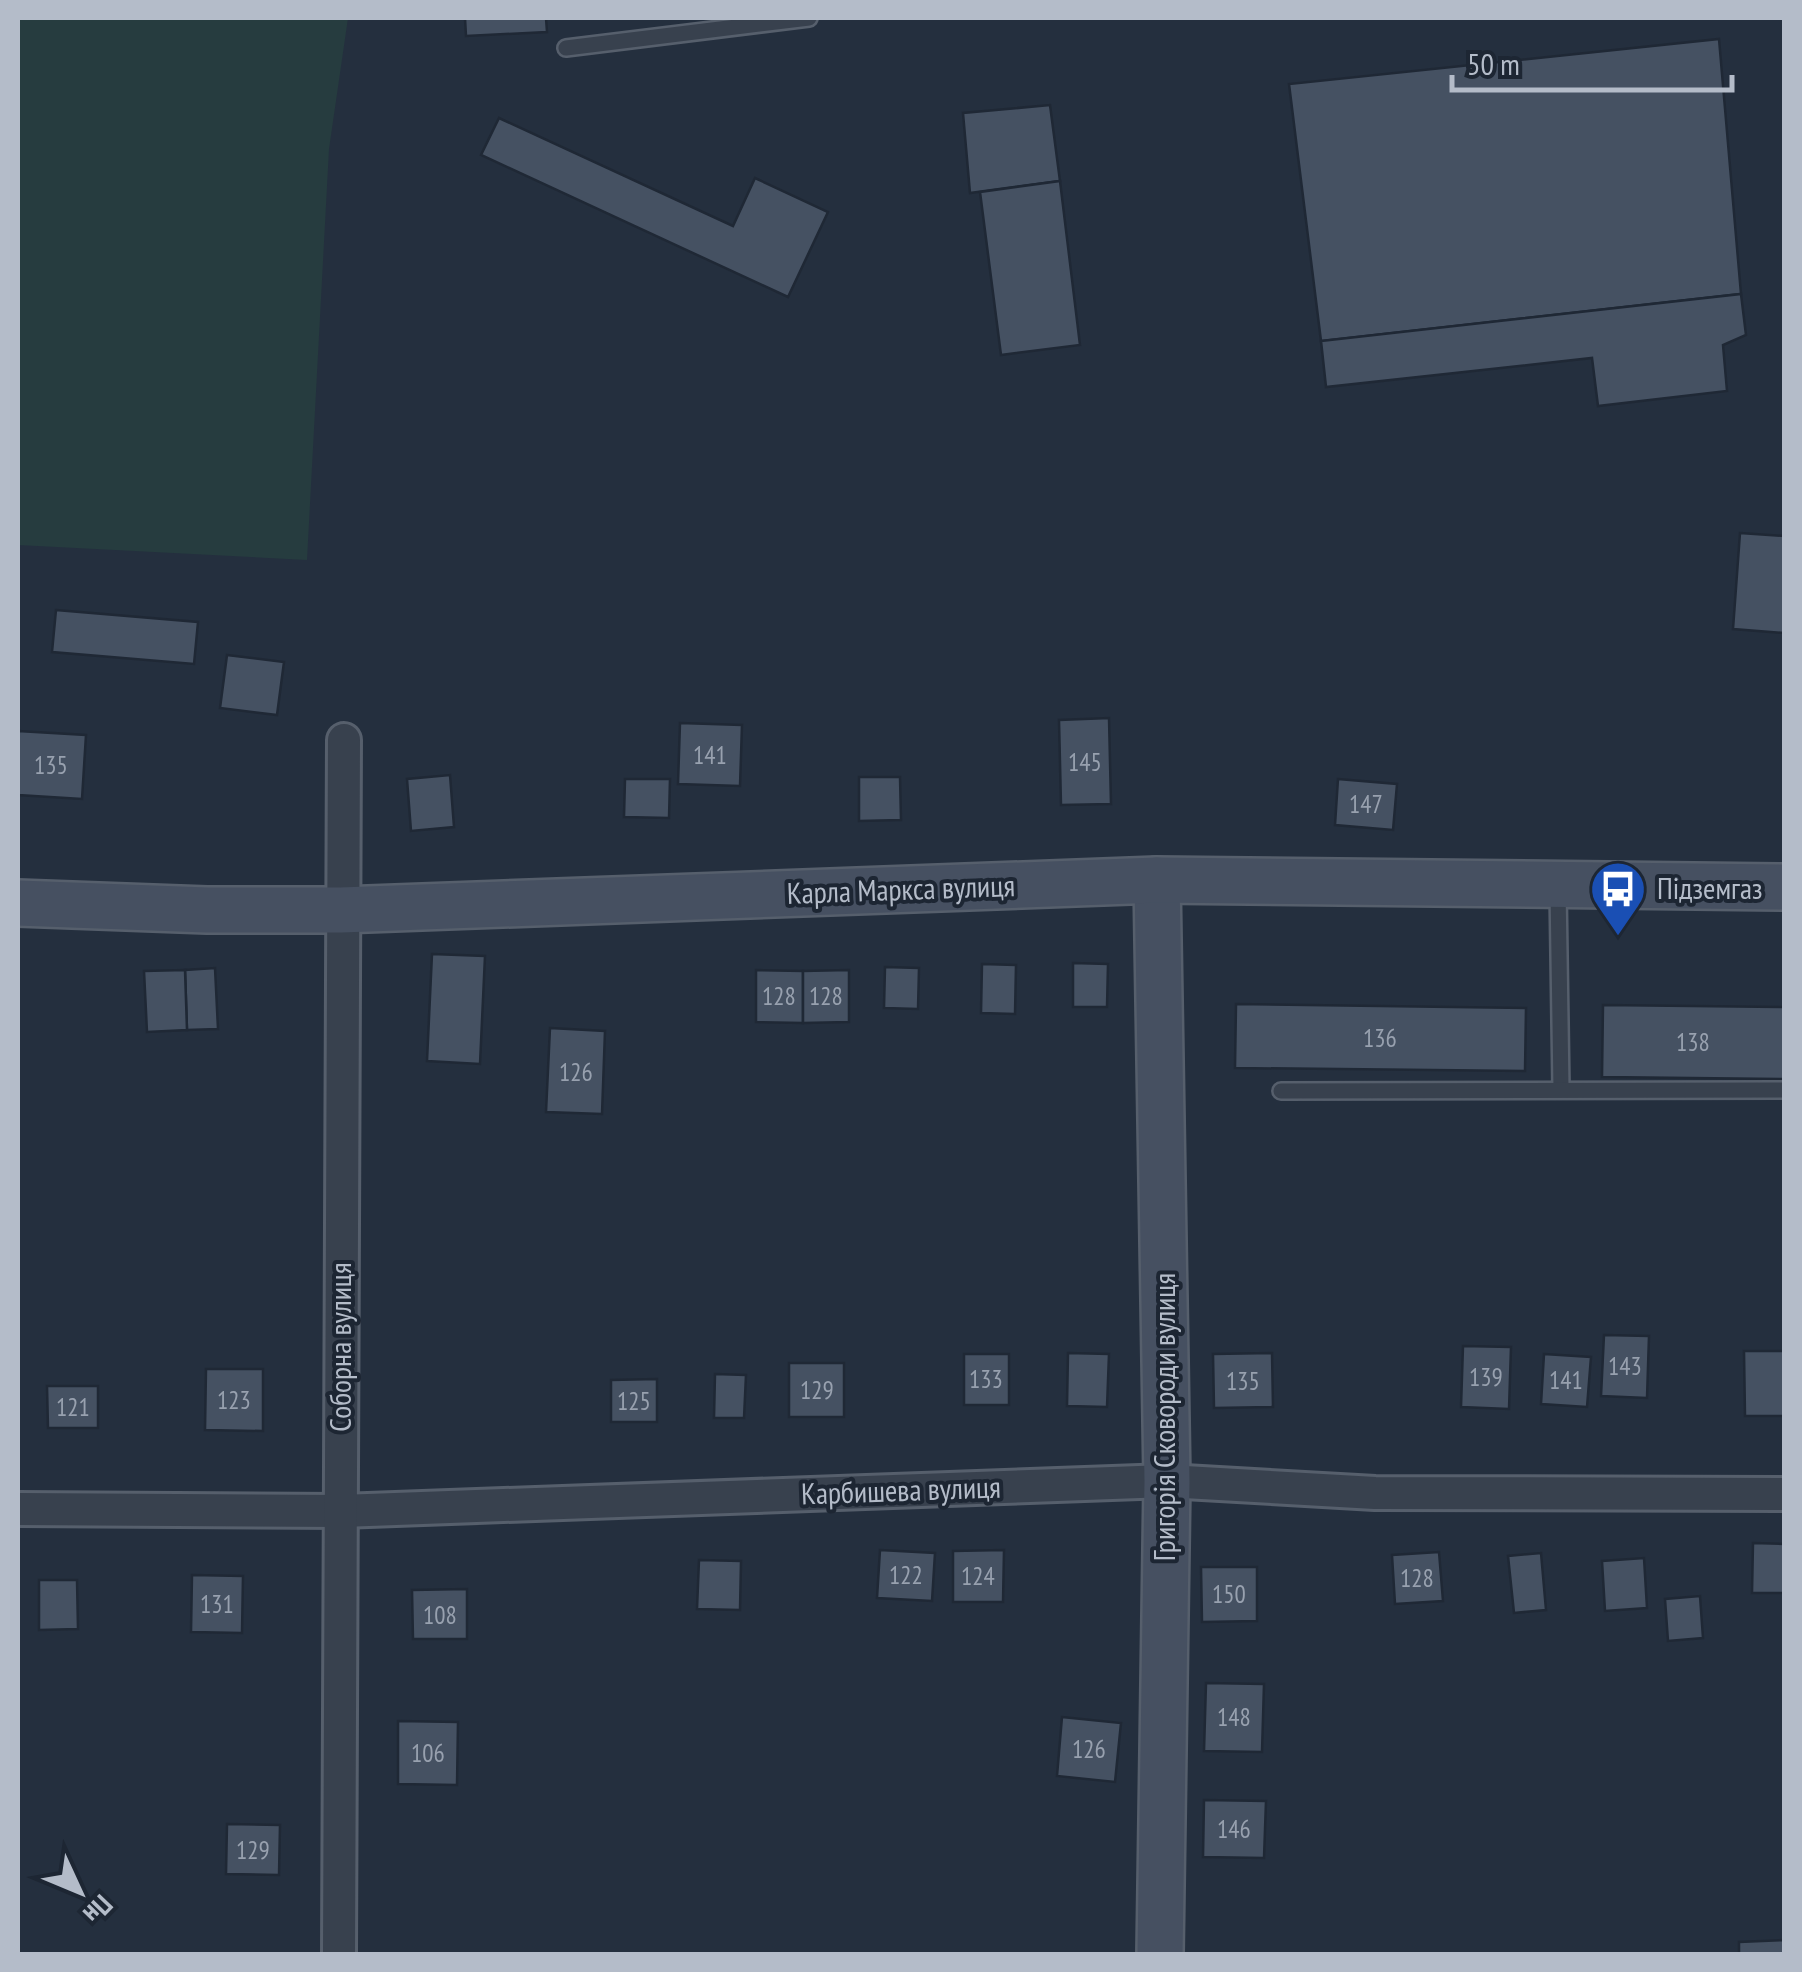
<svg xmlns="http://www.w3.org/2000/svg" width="1802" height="1972" font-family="'PT Sans Narrow',sans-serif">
<rect width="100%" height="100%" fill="#242f3e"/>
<path fill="#263c3f" d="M18,18H348L329,149L307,560L18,545Z"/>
<g fill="#455162" stroke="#1f2835" stroke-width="2.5">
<path d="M465,18H546L547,32L466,36Z"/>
<path d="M1719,39L1741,294L1321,341L1289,84Z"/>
<path d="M1050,105L1060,181L970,193L963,113Z"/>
<path d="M499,118L733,226L755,178L828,212L788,297L481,155Z"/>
<path d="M1060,181L1080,345L1001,355L980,192Z"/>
<path d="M1741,294L1746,335L1723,345L1727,391L1598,406L1592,358L1326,387L1321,341Z"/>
<path d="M1740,533L1784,536V633L1733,629Z"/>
<path d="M56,610L198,622L194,664L52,652Z"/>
<path d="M227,655L284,662L277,715L220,708Z"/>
<path d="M1109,718L1111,804L1061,805L1059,720Z"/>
<path d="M680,723L742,725L740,786L678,784Z"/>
<path d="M18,731L86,735L82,799L18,795Z"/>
<path d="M450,775L454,827L411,831L407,779Z"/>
<path d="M859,777H900L901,820L859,821Z"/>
<path d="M625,779H670L669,818L624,817Z"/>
<path d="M1338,779L1397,784L1393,830L1335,825Z"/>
<path d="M432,954L485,956L480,1064L427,1061Z"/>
<path d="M1073,963L1108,964L1107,1007H1073Z"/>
<path d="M982,964L1016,965L1015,1014L981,1013Z"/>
<path d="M885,967L919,968L918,1009L884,1008Z"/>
<path d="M215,968L218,1029L187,1030L185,970Z"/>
<path d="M185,970L187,1030L147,1032L144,971Z"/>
<path d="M756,970L803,971V1023L756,1022Z"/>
<path d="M849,970V1022L803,1023V971Z"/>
<path d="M1236,1004L1526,1008L1525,1071L1235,1068Z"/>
<path d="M1603,1005L1784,1007V1079L1602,1077Z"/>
<path d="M550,1028L605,1031L602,1114L546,1112Z"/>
<path d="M1604,1335L1649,1336L1647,1398L1601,1396Z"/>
<path d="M1463,1346L1511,1347L1509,1409L1461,1407Z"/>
<path d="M1744,1351H1784V1416H1745Z"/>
<path d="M1068,1353L1109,1354L1107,1407L1067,1406Z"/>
<path d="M1272,1353L1273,1407L1214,1408L1213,1354Z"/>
<rect x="964" y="1354" width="45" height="51"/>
<path d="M1544,1354L1591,1357L1587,1407L1541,1404Z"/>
<rect x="789" y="1363" width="55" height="54"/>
<path d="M206,1369H263V1431L205,1430Z"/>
<path d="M715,1374L746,1375L744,1418H714Z"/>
<path d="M657,1379V1422H611V1380Z"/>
<path d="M47,1386H98V1428H48Z"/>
<path d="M1753,1543L1784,1544V1593H1752Z"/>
<path d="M880,1550L935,1553L932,1601L877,1598Z"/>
<path d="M1004,1550L1003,1602H953V1551Z"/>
<path d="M1439,1552L1443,1601L1395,1604L1392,1555Z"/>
<path d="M1541,1553L1546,1610L1514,1613L1508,1556Z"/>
<path d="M1644,1558L1647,1608L1605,1611L1602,1561Z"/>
<path d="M699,1560L741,1561L740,1610L697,1609Z"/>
<path d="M1201,1567H1257V1621L1202,1622Z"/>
<path d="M192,1575L243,1576L242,1633L191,1632Z"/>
<path d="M39,1580H77L78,1629L39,1630Z"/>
<path d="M467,1589V1639H413L412,1590Z"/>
<path d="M1700,1596L1703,1638L1668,1641L1665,1599Z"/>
<path d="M1206,1683L1264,1684L1262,1752L1204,1751Z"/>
<path d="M1062,1717L1121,1723L1115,1782L1057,1776Z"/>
<path d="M398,1721L458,1722L457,1785L398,1784Z"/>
<path d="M1204,1800L1266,1801L1264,1858L1203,1857Z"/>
<path d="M227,1824L280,1825L279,1875L226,1874Z"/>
<path d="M1784,1940V1954H1739V1942Z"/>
</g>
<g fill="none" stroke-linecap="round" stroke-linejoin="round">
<g stroke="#565f6c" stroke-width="20">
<g id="lane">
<path d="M566,48L809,18"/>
<path d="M1558,888L1561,1089"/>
<path d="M1281,1091L1784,1090"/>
</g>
</g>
<g stroke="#565f6c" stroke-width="38">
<g id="street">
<path d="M18,1509L341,1511L1167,1481L1375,1493L1784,1494"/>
<path d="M339,1954L344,740"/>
</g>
</g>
<g stroke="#565f6c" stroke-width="50">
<g id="secondary">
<path d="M1157,880L1167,1481L1160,1954"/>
<path d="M18,903L207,910H341L1157,880L1784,887"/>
</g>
</g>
<use href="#lane" stroke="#38414e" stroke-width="15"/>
<use href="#street" stroke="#38414e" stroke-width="32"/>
<use href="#secondary" stroke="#465061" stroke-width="45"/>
</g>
<defs>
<g id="bus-pin" transform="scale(2.875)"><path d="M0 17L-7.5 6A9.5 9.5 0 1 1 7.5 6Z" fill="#1a4fb4" stroke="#1d2633"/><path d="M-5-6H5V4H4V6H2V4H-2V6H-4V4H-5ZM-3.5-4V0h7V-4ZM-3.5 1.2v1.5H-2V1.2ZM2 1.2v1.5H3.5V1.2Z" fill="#fff"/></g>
</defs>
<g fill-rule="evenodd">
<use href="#bus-pin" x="1618" y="889"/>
</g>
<g text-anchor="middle" stroke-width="8" stroke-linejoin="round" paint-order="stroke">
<g font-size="25" fill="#98a1af">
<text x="710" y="764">141</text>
<text x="1085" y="771">145</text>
<text x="51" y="774">135</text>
<text x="1366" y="813">147</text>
<text x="779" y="1005">128</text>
<text x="826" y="1005">128</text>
<text x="1380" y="1047">136</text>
<text x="1693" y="1051">138</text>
<text x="576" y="1081">126</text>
<text x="1625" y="1375">143</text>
<text x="1486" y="1386">139</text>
<text x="986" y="1388">133</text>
<text x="1566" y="1389">141</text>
<text x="1243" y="1390">135</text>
<text x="817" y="1399">129</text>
<text x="234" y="1409">123</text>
<text x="634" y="1410">125</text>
<text x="73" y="1416">121</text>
<text x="906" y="1584">122</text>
<text x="978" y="1585">124</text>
<text x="1417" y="1587">128</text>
<text x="1229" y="1603">150</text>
<text x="217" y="1613">131</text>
<text x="440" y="1624">108</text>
<text x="1234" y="1726">148</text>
<text x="1089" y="1758">126</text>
<text x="428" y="1762">106</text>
<text x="1234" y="1838">146</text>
<text x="253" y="1859">129</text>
</g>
<g font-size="30" fill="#b4bcc9" stroke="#1d2633" text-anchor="start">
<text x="1657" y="899">Підземгаз</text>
</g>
<g font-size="30" fill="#b4bcc9" stroke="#1d2633">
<text transform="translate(901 890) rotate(-2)" y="10">Карла Маркса вулиця</text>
<text transform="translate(341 1347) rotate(-90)" y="10">Соборна вулиця</text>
<text transform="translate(1165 1417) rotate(-90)" y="10">Григорія Сковороди вулиця</text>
<text transform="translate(901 1491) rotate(-2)" y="10">Карбишева вулиця</text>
</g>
</g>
<rect width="1802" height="1972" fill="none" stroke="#b4bcc9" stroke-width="40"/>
<g transform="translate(80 1892) rotate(134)" stroke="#1d2633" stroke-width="8" paint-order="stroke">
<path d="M0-8L18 38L0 25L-18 38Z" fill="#b4bcc9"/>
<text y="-15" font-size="28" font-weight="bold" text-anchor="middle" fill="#b4bcc9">Пн</text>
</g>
<path d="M1452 75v15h280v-15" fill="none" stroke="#b4bcc9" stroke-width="5"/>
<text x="1467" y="75" font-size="30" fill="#b4bcc9" stroke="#1d2633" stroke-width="8" paint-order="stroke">50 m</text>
</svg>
